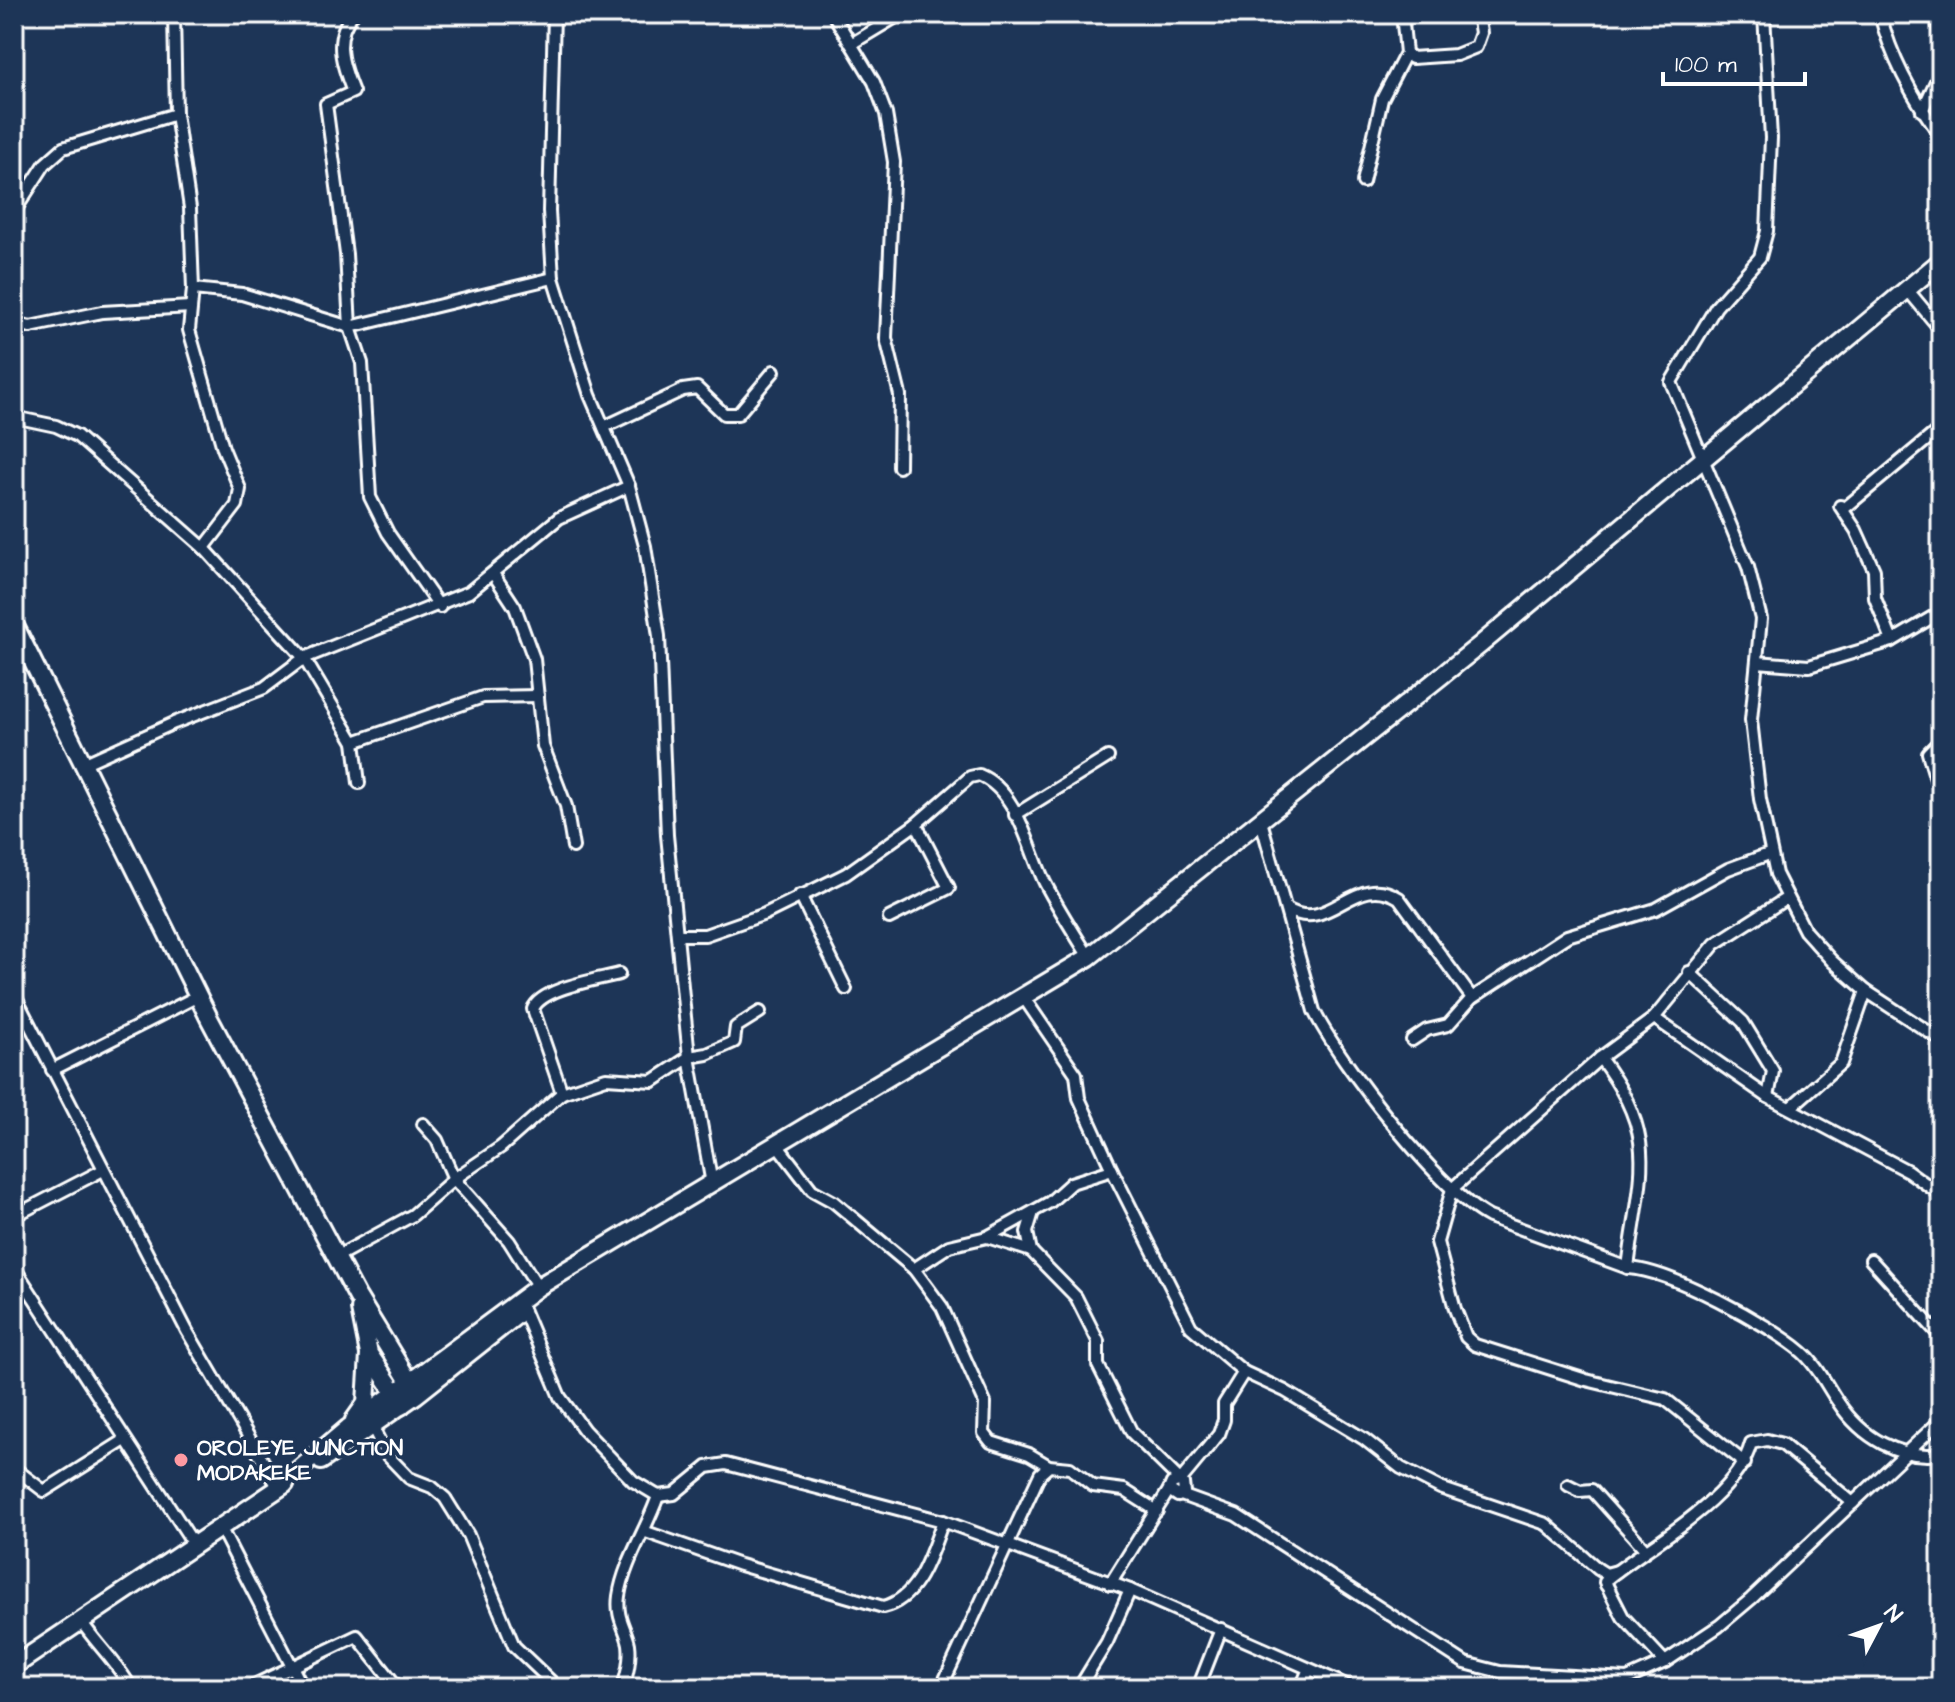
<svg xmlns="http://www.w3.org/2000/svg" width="1955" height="1702" font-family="'Architects Daughter',sans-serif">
<rect width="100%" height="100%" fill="#1d3557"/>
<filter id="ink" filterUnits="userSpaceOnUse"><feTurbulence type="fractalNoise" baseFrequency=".0125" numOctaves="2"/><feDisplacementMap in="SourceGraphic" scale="16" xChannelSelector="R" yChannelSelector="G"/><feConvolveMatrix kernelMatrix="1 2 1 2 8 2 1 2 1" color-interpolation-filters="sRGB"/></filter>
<g filter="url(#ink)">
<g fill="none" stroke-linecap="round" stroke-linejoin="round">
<g stroke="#fff" stroke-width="16">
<g id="minor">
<path d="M174,14L176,114L190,208L193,289L189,330L223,448L240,489L237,505L204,548"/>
<path d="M353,14C332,38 343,67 353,92L326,104L346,254L350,327L362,363L370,497L388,533L440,607"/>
<path d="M554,14L549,211L553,278L590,395L629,486L645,546L659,636L667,835L689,1057L712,1184"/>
<path d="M833,14L874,82L886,114L894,162L886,338L900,395L899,467"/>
<path d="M1764,14L1771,138L1767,231L1760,257L1716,307L1671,382L1748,567L1761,619L1751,720L1760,799L1776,874L1805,931L1832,961L1866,991L1941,1040"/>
<path d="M1880,14C1891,58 1914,100 1941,136"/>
<path d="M1936,14L1941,38"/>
<path d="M851,44L901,14"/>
<path d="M1406,53L1412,58L1456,55L1476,47L1481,33L1478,14"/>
<path d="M1922,111L1941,71"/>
<path d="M1363,182L1382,99L1406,53L1402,14"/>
<path d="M14,212L45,164L63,148L176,114"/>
<path d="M1906,288L1941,330"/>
<path d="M193,289L242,294L350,327L553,278"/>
<path d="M23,325L30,327L102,312L191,307"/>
<path d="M14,417L56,426L77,436L204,548L304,658L354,742L359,783"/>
<path d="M604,427L683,390L697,388L724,414H738L774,371"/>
<path d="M494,575L515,607L534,659L543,746L566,806L573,847"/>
<path d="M1892,641L1875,598L1874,570L1856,530L1840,506L1845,508L1941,428"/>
<path d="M1757,662L1809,666L1892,641L1941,612"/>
<path d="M1941,740L1928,753L1941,796"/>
<path d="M354,742L483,697L538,696"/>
<path d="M83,764L174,723L264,688L304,658L469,592L559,518L629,486"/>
<path d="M1015,815L1108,757"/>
<path d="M1261,821L1314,1011C1340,1063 1438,1190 1489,1217L1628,1268C1670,1270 1769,1324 1802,1352C1817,1365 1827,1386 1838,1402C1861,1437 1899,1460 1941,1454"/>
<path d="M800,895L846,989"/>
<path d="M1287,909C1330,935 1354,870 1399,898L1472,998"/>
<path d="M889,918L949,888L916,824"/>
<path d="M678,935H705L765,914L846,874L916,824L970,777L979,775C1018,791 1028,848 1045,883C1058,908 1074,933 1089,957"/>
<path d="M1689,972L1743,1022L1773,1071L1768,1097"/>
<path d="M14,994L187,1331L278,1487"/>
<path d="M1022,995L1076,1074L1079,1098L1112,1170L1191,1327L1244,1372L1285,1391L1364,1439L1401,1468L1440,1488L1546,1524L1598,1569L1606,1574L1617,1571"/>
<path d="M1654,1018L1768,1097L1908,1171L1941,1195"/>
<path d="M14,1025L25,1019"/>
<path d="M1412,1040L1427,1030L1448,1025L1472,998L1567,936L1656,909L1728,869L1769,854"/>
<path d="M1600,1058C1662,1139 1639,1176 1628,1268"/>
<path d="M52,1070L198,996"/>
<path d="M562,1093L533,1009C541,988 597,980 619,974"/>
<path d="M1790,1108L1841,1063L1866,991"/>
<path d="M423,1124L437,1140L454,1179L509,1241L538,1287"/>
<path d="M778,1146L812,1190L834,1202L914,1269L942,1307L985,1403L984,1433L991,1442L1029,1454L1049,1466L1070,1468L1093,1486L1124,1490L1157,1511"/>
<path d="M14,1216L103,1170"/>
<path d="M987,1237L1031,1251L1076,1297L1098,1341V1365L1132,1433L1183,1483L1184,1492L1178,1496L1169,1490L1172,1483L1179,1481"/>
<path d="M1031,1251L1027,1232L1033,1212"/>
<path d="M336,1257L413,1215L454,1179L501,1147L562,1093L606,1078L653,1081L689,1057L707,1054L734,1042L736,1027L760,1012"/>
<path d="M1871,1260L1941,1337"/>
<path d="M14,1267L195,1546"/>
<path d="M914,1269L949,1246L987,1237L1050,1202L1071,1183L1112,1170"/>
<path d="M523,1309L560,1397L584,1430L633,1481L658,1496L674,1494L707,1467L726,1464L943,1521L1130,1590L1353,1688"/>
<path d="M372,1426L386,1454L409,1478L432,1487L445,1498L468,1535L514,1646L558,1688"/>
<path d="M1745,1463L1665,1399L1586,1380L1475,1345L1466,1337L1455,1309L1437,1242L1452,1189L1600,1058L1654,1018L1715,944L1787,898"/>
<path d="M14,1468L44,1491L125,1440"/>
<path d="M1180,1481L1219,1434L1224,1420V1404L1244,1372"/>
<path d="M1568,1485L1580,1491L1592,1490L1645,1549"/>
<path d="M1181,1495L1236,1515L1465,1663L1500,1672L1627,1679L1665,1662L1719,1626L1751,1599L1941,1420"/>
<path d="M220,1527L303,1688"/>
<path d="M646,1532L740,1565L883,1607C920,1598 931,1552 943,1521"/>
<path d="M1605,1582L1623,1617L1665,1662"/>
<path d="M1110,1584L1169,1490"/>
<path d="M1606,1585L1607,1579C1651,1543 1736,1500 1751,1443L1767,1440L1782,1444L1853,1503"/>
<path d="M81,1621C97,1645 117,1662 131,1688"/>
<path d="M248,1688L357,1636L398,1688"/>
<path d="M623,1688C627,1674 631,1659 629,1644C625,1626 616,1618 619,1596C624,1562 647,1529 658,1496"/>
<path d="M941,1688L1040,1474L1049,1466"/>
<path d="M1079,1688L1107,1642L1130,1590"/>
<path d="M1198,1688L1221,1629"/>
<path d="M1301,1688L1308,1671"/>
<path d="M1935,1688L1941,1679"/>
</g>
</g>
<g stroke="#fff" stroke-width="22">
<g id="primary">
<path d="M14,624L210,1020L357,1296L410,1383L401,1406"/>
<path d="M360,1309L369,1354L396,1394L406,1396"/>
<path d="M354,1420L366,1403L369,1355"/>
<path d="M321,1461L416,1395L517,1315"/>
<path d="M278,1487L348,1428L538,1287L1089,957L1480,645L1941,261"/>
<path d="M14,1666L285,1484"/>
</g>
</g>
<use href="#minor" stroke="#1d3557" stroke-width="10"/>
<use href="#primary" stroke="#1d3557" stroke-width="16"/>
</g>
</g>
<circle fill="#ff9aa2" stroke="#1d3557" stroke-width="3" cx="181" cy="1460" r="8"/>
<g text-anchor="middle" stroke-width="7" stroke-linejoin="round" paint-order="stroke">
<g font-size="22" font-weight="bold" fill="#fff" stroke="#1d3557" text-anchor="start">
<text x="197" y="1455">OROLEYE JUNCTION<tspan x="197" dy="25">MODAKEKE</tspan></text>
</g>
</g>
<rect width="1955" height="1702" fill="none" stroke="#1d3557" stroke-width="48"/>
<rect x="24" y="24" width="1907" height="1654" fill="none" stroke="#fff" stroke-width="3" filter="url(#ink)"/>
<g transform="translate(1879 1626) rotate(49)" stroke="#1d3557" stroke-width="6" paint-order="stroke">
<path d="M0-6L14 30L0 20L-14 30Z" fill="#ffffff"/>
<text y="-12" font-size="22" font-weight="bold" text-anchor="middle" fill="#ffffff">N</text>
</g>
<path d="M1663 72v12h142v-12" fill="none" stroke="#ffffff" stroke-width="4"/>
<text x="1675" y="72" font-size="24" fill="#ffffff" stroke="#1d3557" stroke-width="6" paint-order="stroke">100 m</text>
</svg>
